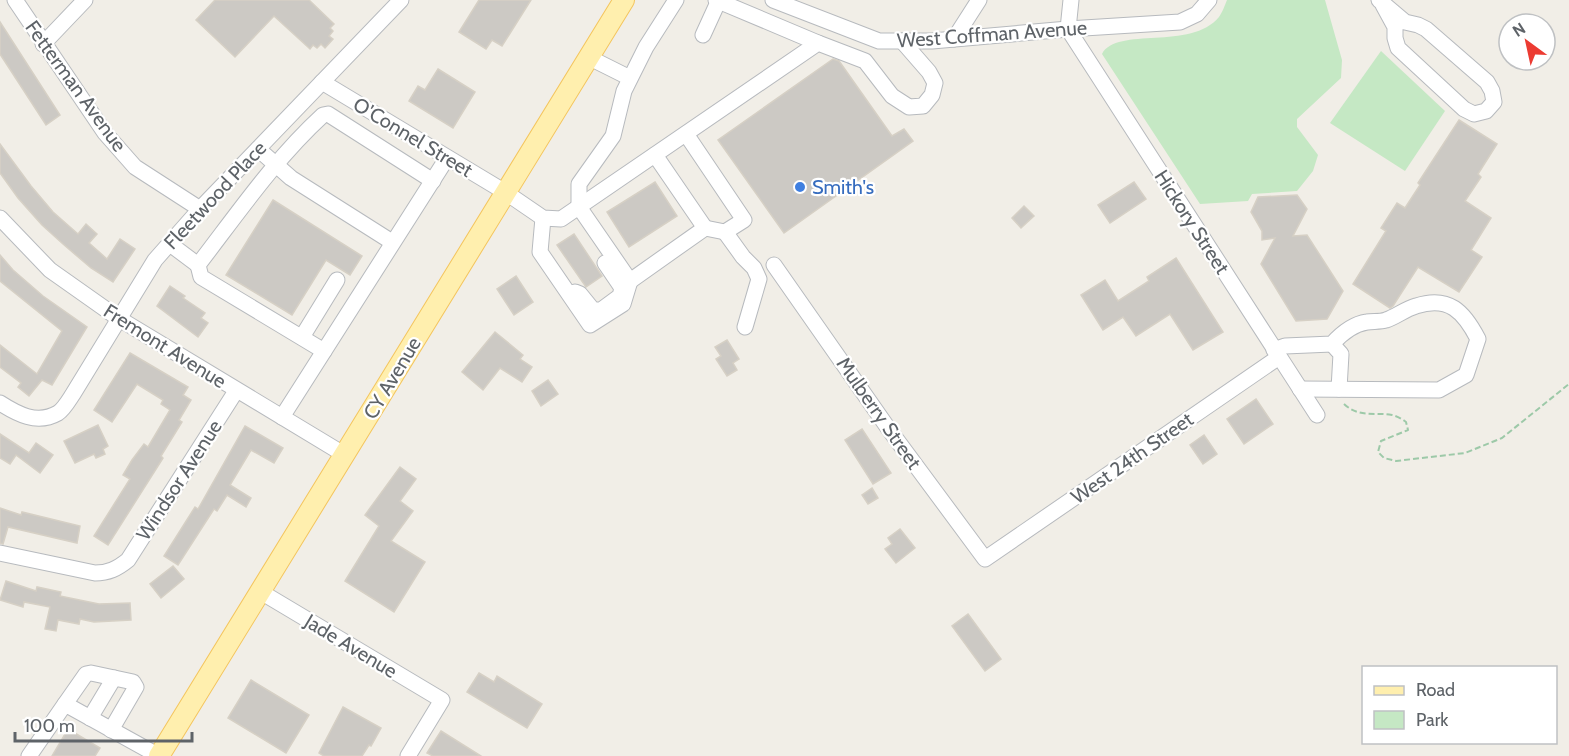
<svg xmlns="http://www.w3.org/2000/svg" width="1569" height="756" font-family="Cabin,sans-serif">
<rect width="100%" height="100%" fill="#f1eee7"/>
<g fill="#c5e8c4">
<path d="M1227,0H1325L1342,60L1341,78L1297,119V127L1318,155L1313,171L1297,191L1252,194L1248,201L1200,204L1102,54C1117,26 1191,51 1219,17C1222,13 1225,5 1227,0Z"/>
<path d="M1381,51L1445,111L1405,171L1330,123Z"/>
</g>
<g fill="#ccc9c4" stroke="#d6d0c5" stroke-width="1.5">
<path d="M215,0H309L334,24L330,28L333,31L329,36L333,39L325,48L321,44L317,48L313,45L310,49L274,16L235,57L196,20Z"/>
<path d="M479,0H531L502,46L492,40L486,49L459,32Z"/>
<path d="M0,22L60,115L46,125L0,54Z"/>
<path d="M833,59L839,61L892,136L904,129L913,141L784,233L718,140Z"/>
<path d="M438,69L475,92L453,128L409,101L418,86L425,90Z"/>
<path d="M1459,120L1497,144L1478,174L1481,177L1465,201L1491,218L1471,250L1482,257L1459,292L1418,267L1393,306L1390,308L1353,284L1386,231L1381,228L1397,203L1405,208L1420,185L1418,183Z"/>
<path d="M0,144L31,186L53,212L78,234L86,224L97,234L89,243L107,259L120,239L135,249L113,282L91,268L63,244L42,225L18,198L0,173Z"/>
<path d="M655,182L677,216L629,247L607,212Z"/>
<path d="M1134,182L1146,199L1110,223L1098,205Z"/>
<path d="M1297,195L1307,209L1293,236L1307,235L1343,291L1327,319L1296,321L1261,264L1275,238L1262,240V231L1251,212L1258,197Z"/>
<path d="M273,200L362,256L350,275L326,260L292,315L226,275Z"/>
<path d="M1024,206L1034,216L1021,228L1012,218Z"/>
<path d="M574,234L602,276L586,287L557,245Z"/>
<path d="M0,255L13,270L43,296L87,327L52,385L42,380L29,396L18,387L21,383L0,367V345L37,374L62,331L0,281Z"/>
<path d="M1176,258L1223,332L1193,350L1170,314L1136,336L1123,317L1103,330L1081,295L1105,280L1118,301L1149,281L1147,277Z"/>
<path d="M516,276L533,302L514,315L497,289Z"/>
<path d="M170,286L185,296L183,298L205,313L201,318L208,323L198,337L157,306Z"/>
<path d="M495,332L523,355L520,359L532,367L522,382L500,368L483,390L462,372Z"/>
<path d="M727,340L739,359L733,363L737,370L727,376L716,359L721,356L715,347Z"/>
<path d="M130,353L188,387L183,395L191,400L179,420L182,422L161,456L163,458L108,545L94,536L130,479L123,475L132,460L144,444L148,447L170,410L161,404L163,400L137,384L112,422L94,410Z"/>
<path d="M548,380L558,394L541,406L532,391Z"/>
<path d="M1256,399L1273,424L1244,444L1227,419Z"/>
<path d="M98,425L108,446L103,449L105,454L96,458L94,454L75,463L64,441Z"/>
<path d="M245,426L283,448L274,463L251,450L230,485L251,498L246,507L227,495L217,511L214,509L178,565L164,556L195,507L198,509Z"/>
<path d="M862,429L891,473L873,484L845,440Z"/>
<path d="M0,434L29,453L36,443L53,455L40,473L16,455L10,464L0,458Z"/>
<path d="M1204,435L1217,454L1203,464L1190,445Z"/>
<path d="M400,467L416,479L400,501L413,511L391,541L425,562L394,612L345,581L379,526L365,515Z"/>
<path d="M872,488L878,498L868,504L862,495Z"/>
<path d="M0,508L21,515L22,512L80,526L77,543L8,527L3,544L0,543Z"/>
<path d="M900,529L915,548L896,563L885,549L892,544L888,538Z"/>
<path d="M173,566L184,579L161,598L150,584Z"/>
<path d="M6,581L36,591L37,587L61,592L60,596L99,604L130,603L131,620L94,622L80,619L79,624L58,620L56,631L45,629L50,607L24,602L23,607L0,600Z"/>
<path d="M968,614L1001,659L985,671L952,626Z"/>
<path d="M479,673L494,682L497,676L542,704L527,728L467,692Z"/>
<path d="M251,680L309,715L286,753L228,718Z"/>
<path d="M343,707L381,728L371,746L369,745L362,756H324L319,753Z"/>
<path d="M68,729L100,748L95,756H52Z"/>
<path d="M441,731L481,756H433L427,753Z"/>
</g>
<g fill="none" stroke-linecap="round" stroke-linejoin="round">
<g stroke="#b7babe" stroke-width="17">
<g id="minor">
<path d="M15,0L105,133L135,167L200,209"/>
<path d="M676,0L646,47L624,91L613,136L579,184V207L630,281L705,228L725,232L744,220L686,134"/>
<path d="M716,0L818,43"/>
<path d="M773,0L879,41H932L1068,29L1180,22L1197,14L1209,0"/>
<path d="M1071,0L1068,29L1317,415"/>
<path d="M1379,0L1405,22L1418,25L1426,29L1487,82L1492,91L1494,102L1486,111L1474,114L1464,109L1398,48L1395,38V27L1383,5"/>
<path d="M703,35L719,0"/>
<path d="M954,39L979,0"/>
<path d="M43,44L85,0"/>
<path d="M588,57L630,78"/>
<path d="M322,82L505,192L543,218L561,219L818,43L865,61L892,96L909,107L923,106L932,95L935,83L929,72L902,41"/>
<path d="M258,149L291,178L392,242"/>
<path d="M655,155L705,228"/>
<path d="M0,218L50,270L118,318L345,455"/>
<path d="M543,218L540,252L590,325L623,304L630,281"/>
<path d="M725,232L743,257L754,268L759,279L745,327"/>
<path d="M170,244L198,265"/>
<path d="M774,265L888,428L985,559L1279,357"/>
<path d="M575,292L580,294L593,310H601L620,296L622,288L605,263"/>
<path d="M302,337L337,280"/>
<path d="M1332,344L1341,354L1339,389"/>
<path d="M1274,350L1285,346L1332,344C1341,334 1353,324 1367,322C1373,321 1380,322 1386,320C1396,317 1405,309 1416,306C1449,295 1464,312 1478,339L1466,375L1439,390L1300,389"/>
<path d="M324,351L201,277L198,265C238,213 275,159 323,115L328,114L433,181"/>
<path d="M0,403C17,414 37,425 58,413C64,409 69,400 73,394L155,260L200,209L401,0"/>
<path d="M282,417L447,158"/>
<path d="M0,553L95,573C108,573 117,569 128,560L236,391"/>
<path d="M261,592L442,700L408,756"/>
<path d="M65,704L86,674L91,673L133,682L136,687L111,730"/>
<path d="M90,718L114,678"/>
<path d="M29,756L65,704L159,756"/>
</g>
</g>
<g stroke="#f4c55d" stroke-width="22">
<path id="major" d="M159,756L624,0"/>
</g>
<path stroke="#9dc9a8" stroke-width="2" stroke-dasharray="6 3" stroke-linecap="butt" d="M1344,404C1359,418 1375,412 1392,415C1397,416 1402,419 1406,422L1408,430L1381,441L1378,452L1384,458L1396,461L1465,453L1502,438L1569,384"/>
<use href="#minor" stroke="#fff" stroke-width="15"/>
<use href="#major" stroke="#ffefae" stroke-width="20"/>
</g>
<circle fill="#3f7fe0" stroke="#fff" stroke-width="2" cx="800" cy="187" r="6"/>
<g text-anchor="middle" stroke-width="4.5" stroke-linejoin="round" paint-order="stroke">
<g font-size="20" fill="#5e6368" stroke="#fff">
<text transform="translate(992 34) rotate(-4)" y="7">West Coffman Avenue</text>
<text transform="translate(76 86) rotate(54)" y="7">Fetterman Avenue</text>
<text transform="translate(413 137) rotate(31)" y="7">O'Connel Street</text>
<text transform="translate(215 195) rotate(-47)" y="7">Fleetwood Place</text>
<text transform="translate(1192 222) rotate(57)" y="7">Hickory Street</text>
<text transform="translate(165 346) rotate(32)" y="7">Fremont Avenue</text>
<text transform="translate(392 378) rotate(-59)" y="7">CY Avenue</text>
<text transform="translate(879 413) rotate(55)" y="7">Mulberry Street</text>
<text transform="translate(1132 458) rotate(-35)" y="7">West 24th Street</text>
<text transform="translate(179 480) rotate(-57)" y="7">Windsor Avenue</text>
<text transform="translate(351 646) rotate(31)" y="7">Jade Avenue</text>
</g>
<g font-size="20" fill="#366cbe" stroke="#fff" text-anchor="start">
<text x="812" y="194">Smith's</text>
</g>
</g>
<rect x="1362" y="666" width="195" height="78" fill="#ffffff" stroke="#bfc1c3" stroke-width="1.5"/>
<rect x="1374" y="686" width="30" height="9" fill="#ffefae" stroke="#bfc1c3" stroke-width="1.5"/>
<text x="1416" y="696" font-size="18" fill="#5e6368">Road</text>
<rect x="1374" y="711" width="30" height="18" fill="#c5e8c4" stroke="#bfc1c3" stroke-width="1.5"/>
<text x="1416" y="726" font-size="18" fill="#5e6368">Park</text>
<g transform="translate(1527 42) rotate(327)"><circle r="28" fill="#ffffff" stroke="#bfc1c3" stroke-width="1.5"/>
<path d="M0-4.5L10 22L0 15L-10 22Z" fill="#ec3b32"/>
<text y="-9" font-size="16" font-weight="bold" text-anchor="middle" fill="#5e6368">N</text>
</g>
<path d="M15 732v9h177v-9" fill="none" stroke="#5e6368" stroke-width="3"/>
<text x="24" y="732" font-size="18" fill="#5e6368" stroke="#ffffff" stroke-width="4.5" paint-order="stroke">100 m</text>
</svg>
